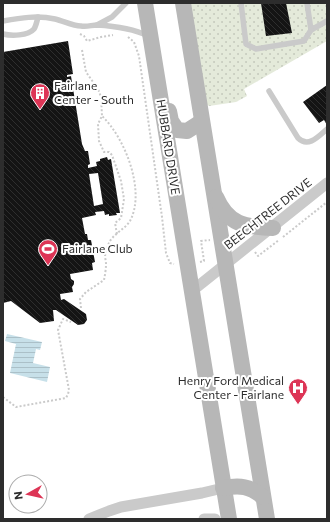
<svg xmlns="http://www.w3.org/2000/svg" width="330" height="522" font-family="Commissioner,sans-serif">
<defs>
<pattern id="grass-dots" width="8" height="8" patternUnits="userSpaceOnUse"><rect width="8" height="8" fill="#e4eada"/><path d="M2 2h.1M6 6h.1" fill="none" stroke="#c4c9bb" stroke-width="1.8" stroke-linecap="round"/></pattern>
<pattern id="water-rules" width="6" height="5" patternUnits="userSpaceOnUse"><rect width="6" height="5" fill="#c7e0e9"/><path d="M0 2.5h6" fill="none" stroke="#abc0c8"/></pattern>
<pattern id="building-back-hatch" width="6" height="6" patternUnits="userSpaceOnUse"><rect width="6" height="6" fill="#141414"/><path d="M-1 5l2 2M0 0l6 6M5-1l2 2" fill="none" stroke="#2e2e2e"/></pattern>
</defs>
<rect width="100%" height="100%" fill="#fff"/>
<path fill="url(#grass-dots)" d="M186,3H327V41L244,89L247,96L236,102L209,106L206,104Z"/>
<path fill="url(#water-rules)" d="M7,334L42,342L40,350L36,349L33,363L50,367L47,382L10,373L16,344L5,341Z"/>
<g fill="url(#building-back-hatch)" fill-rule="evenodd">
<path d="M261,3H286L292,33L266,36Z"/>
<path d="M68,41L73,74L67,75V77L71,76L82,144L85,151H88L90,164L88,165V168L97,166L96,162L100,161V159L107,157L108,160L111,159L120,213H116L117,215L109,216V214L105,215L104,211L95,212L96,215L82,218L85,234H87L88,240H91L95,262L92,263L93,270L70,274L71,279L74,281V284L72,287L73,292L60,294L61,300L64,299L86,314L87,320L84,324L78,325L56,310H53L54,321L40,323L11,301L3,303V52ZM98,173L103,204L94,206L89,174Z"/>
<path d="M327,85V125L324,120L319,123L303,102Z"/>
</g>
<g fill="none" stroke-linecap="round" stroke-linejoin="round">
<g stroke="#cacaca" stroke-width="2" stroke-dasharray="2 2" stroke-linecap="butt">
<path d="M80,34L84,36L87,41L101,37L113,35"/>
<path d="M128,37L134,42L139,56L162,217L166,253L170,263L174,264"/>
<path d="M82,50L86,72L98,89L101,97L102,116L98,124L99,141L104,152H109L112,155L121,181L124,199L121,218L115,223L117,234"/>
<path d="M283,237L327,202"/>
<path d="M255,252L258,256L279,240"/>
<path d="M200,262L204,261L201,241L210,240"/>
<path d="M81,308L80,299L86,292L104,280C105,275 106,269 106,264C106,260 104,256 106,252C107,249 108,244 110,241C115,233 125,229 130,221C146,191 125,138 102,116"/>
<path d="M3,397L16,407L66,398L68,394L69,390L58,330L63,319L71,322"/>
</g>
<g stroke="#cacaca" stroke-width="5.5">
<path d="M241,3L246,44L256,49L304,41L311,30L327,21"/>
<path d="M307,3L311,30"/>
<path d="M3,21C20,18 37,15 55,19C64,21 72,26 81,26C87,27 92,25 97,25C114,26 132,28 148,36"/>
<path d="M97,25L112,17L126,3"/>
<path d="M3,34C11,36 28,36 34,29C36,26 37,21 38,17"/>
<path d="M269,91L298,138C308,148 318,137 327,129"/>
</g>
<g stroke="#cacaca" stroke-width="11">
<path d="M192,291L327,183"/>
<path d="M89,519L109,511L121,507L202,493L223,488"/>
<path d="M204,519H215"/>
</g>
<g stroke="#b7b7b7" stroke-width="16">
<path d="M145,3L229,519"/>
<path d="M183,3L267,519"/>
<path d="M169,111L171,121L177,130L187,131L201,122"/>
<path d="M216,197C228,225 245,227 273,228"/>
<path d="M223,488C240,485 250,486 263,497"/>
</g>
</g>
<defs>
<g id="building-pin" transform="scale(1)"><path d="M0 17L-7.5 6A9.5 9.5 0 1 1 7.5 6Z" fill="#dd3556" stroke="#fff"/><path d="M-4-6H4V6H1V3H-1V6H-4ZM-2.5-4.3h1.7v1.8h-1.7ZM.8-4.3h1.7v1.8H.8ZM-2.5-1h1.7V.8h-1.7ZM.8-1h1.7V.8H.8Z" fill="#fff"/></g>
<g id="stadium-pin" transform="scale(1)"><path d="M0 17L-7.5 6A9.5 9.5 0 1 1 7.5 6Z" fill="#dd3556" stroke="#fff"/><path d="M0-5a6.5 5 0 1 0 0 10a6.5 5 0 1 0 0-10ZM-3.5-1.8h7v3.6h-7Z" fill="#fff"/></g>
<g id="hospital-pin" transform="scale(1)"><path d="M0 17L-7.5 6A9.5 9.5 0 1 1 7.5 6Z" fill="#dd3556" stroke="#fff"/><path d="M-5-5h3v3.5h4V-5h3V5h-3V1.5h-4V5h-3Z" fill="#fff"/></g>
</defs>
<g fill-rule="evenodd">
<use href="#building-pin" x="40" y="93"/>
<use href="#stadium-pin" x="48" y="249"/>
<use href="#hospital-pin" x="298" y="388"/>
</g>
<g text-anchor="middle" stroke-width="4" stroke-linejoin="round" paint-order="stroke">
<g font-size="12" fill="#2d2d2d" stroke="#fff" text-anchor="start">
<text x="54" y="90">Fairlane<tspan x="54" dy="14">Center - South</tspan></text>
<text x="62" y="253">Fairlane Club</text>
<text x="284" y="385" text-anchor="end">Henry Ford Medical<tspan x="284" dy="14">Center - Fairlane</tspan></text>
</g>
<g font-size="12" fill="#2d2d2d" stroke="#fff">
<text transform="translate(168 147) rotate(81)" y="4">HUBBARD DRIVE</text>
<text transform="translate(268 214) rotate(-38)" y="4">BEECHTREE DRIVE</text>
</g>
</g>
<rect width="330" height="522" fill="none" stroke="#2d2d2d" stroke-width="8"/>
<g transform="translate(28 494) rotate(262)"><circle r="19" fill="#ffffff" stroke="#ababab"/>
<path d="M0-3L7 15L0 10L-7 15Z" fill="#dd3556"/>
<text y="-6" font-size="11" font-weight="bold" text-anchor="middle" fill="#2d2d2d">N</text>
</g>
</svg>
